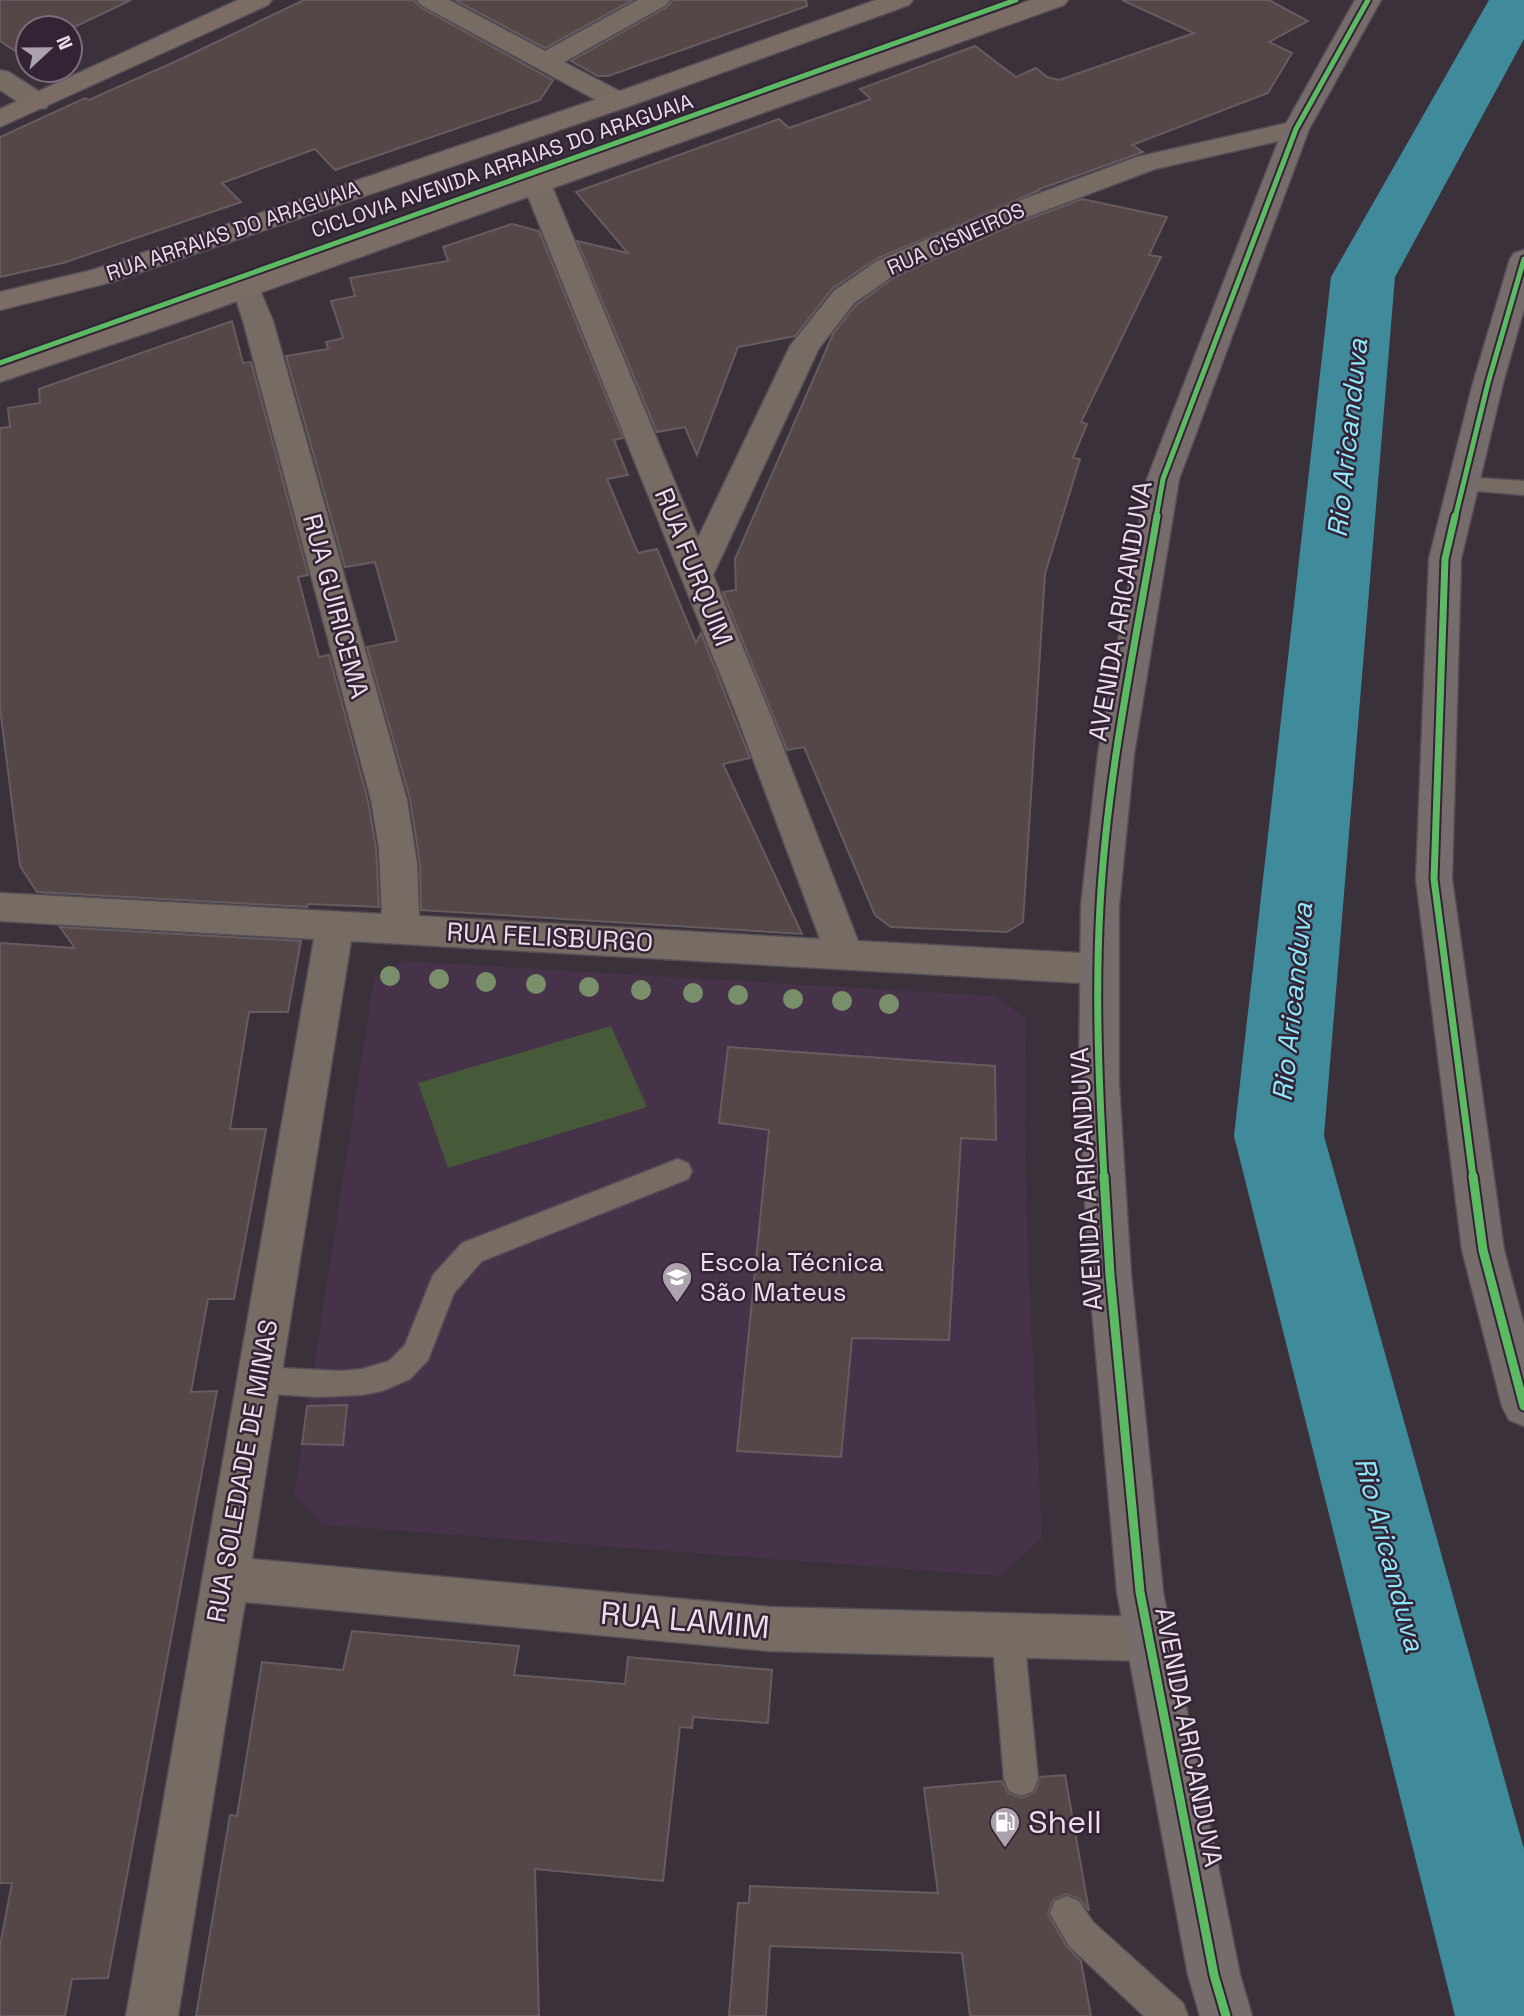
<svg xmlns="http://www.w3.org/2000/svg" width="1524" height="2016" font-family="'Space Grotesk',sans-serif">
<rect width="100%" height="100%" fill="#3a313b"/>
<path fill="#463349" d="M402,961L996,996L1026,1019L1025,1125L1028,1263L1042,1538L999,1576L324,1525L294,1496L374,978Z"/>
<path fill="#465a39" d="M611,1026L647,1107L448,1168L418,1083Z"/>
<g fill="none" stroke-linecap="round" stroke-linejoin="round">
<path fill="#3f8b9b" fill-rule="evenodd" d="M1489,0H1524V39L1395,277L1324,1136L1524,1849V2016H1455L1234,1136L1331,277Z"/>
</g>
<g fill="#554647" stroke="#665c5f" stroke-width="2">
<path d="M0,0H131L70,29L28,28V47L17,52L0,41Z"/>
<path d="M304,0H414L420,7L553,80L540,100L335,170L315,149L222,183L241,202L63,263L0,277V137L85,98L89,100L181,59Z"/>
<path d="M455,0H633L545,48Z"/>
<path d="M673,0H806L807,6L608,76H598L571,61L667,7Z"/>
<path d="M1122,0H1269L1308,21L1269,42L1292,53L1268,93L1132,145L1143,152L1037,190H1040L876,259L832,289L795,336L738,347L697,455L685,427L657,432L577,241L628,253L576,192L779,119L789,128L871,99L860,89L975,46L1016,77L1036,68L1047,77L1059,80L1194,33Z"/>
<path d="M1082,199L1167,217L1149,255L1161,257L1081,422L1087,424L1073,458L1080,459L1045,574L1023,922L1007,932L891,927L875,915L804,747L787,750L723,592L736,590L735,559L833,334L856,305L898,275L1018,223Z"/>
<path d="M512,224L539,231L623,438L614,440L628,475L607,479L638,553L657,549L696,643L701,633L750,758L723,764L802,934L421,910L420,864L410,799L367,647L397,641L375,562L345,567L286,356L328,349L326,342L343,338L331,301L355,296L350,278L448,261L443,247Z"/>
<path d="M232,321L243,363L251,362L308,575L298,577L319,657L329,655L368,801L376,848L379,907L308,904L307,907L37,892L20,866L0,708V428L10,427L8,408L40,403L39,389Z"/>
<path d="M60,927L301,941L288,1012H249L230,1129H266L234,1299H208L191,1392L217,1391L108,1978L72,1979L65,2016H0V1946L12,1883H0V943L75,948Z"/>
<path d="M728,1047L995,1066L996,1140L961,1138L949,1340L852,1338L841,1457L737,1451L769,1130L719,1123Z"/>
<path d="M347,1405L343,1445L302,1444L307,1406Z"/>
<path d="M352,1631L519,1646L514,1675L625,1684L628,1657L772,1670L768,1723L693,1717L692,1728L680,1727L663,1881L535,1869L539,2016H196L230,1815L237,1816L262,1662L343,1670Z"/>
<path d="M1065,1775L1089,1911L1080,1899L1066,1894L1053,1900L1048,1914L1067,1947L1081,1961L1091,2016H970L962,1953L770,1946L766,2016H729L738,1903H749L750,1886L938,1893L924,1788L1002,1781L1008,1793L1022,1798L1035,1792L1040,1777Z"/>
</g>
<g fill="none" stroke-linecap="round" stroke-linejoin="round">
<g stroke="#554e56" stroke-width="3">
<g id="lane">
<path d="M1463,477L1524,481V495L1455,489L1452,484L1455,479Z"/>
<path d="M678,1159L688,1163L692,1171L688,1179L482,1261L454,1293L428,1360L410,1379L382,1391L362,1395L318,1397L258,1393L248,1389L243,1380L248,1371L258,1367L340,1371L362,1369L389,1361L405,1345L433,1275L462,1243Z"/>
<path d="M1008,1620L1019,1624L1024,1635L1038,1779L1033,1791L1021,1796L1009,1791L1004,1779L992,1635L997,1624Z"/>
<path d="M1067,1896L1079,1901L1093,1922L1183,2003L1188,2016H1144L1069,1946L1050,1913L1055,1901Z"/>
</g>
</g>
<g stroke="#554e56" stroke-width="3">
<g id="street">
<path d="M417,0H449L545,51L638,0H670L666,5L564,62L627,95L631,101L627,107L618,109L609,107L421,5Z"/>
<path d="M0,70L9,72L46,96L50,102L46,108C28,112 15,99 0,90Z"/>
<path d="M1296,121L1305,123L1309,129L1305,135L1155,169L1017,221L897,273L854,303L819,348L713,575L771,716L858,941L1099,954L1112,959L1118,969L1112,979L1099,984L351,941L252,1559L769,1607L1148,1617L1165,1623L1171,1639L1165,1655L1148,1661L769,1651L245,1602L178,2016H126L314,939L0,921V893L382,914L379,848L371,800L243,321L232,287L236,281L246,278L256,281L273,321L407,800L417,864L419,916L820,939L737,716L523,184L527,178L537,176L547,178L551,184L698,538L790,346L834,291L877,261L997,209L1137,157Z"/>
</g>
</g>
<g stroke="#554e56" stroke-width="3">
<g id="secondary">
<path d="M238,0H272L268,5L0,127V109Z"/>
<path d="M876,0H913L909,5L627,107L112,282L0,310V292L92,270L609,95Z"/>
<path d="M1031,0H1068L1064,5L173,324L0,382V363L153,312Z"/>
</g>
</g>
<g stroke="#554e56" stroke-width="3">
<g id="highway">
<path d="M1355,0H1381L1309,129L1179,479L1134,754L1119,906V1085L1131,1275L1163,1592L1240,1975L1252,2016H1200L1188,1975L1117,1592L1089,1275L1079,1085L1081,906L1098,754L1147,479L1283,129Z"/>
<path d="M1524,250V309L1503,383L1461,559L1452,879L1504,1250L1524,1325V1426L1509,1420L1502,1406L1462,1250L1416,879L1429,559L1473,383L1510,259L1514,253Z"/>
</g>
</g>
<use href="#lane" fill="#776c63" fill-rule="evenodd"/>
<use href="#street" fill="#776c63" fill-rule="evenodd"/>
<use href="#secondary" fill="#7b6d66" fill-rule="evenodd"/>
<use href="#highway" fill="#756c6b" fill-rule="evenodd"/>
<g stroke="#332335" stroke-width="9">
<g id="cycleway-far2">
<path d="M0,363L1016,0"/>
<path d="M1156,518L1163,479L1296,129L1368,0"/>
<path d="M1455,518L1488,383L1524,259"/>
</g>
</g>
<g stroke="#332335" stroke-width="11">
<g id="cycleway-far1">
<path d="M1455,516L1445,559L1434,879L1473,1177"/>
<path d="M1104,1177C1099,1087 1095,996 1100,906C1107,775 1135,645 1157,516"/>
</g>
</g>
<g stroke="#332335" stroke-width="13">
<g id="cycleway">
<path d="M1104,1176L1110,1275L1140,1592L1214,1975L1226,2016"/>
<path d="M1473,1176L1483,1250L1524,1406"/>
</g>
</g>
<use href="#cycleway-far2" stroke="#5cba63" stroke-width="5"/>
<use href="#cycleway-far1" stroke="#5cba63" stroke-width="7"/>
<use href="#cycleway" stroke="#5cba63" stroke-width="9"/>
</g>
<g fill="#798f6a">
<circle cx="390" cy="976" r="10"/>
<circle cx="439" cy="979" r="10"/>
<circle cx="486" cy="982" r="10"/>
<circle cx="536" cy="984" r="10"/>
<circle cx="589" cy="987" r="10"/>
<circle cx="641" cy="990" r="10"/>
<circle cx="693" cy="993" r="10"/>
<circle cx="738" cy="995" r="10"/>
<circle cx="793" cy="999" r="10"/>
<circle cx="842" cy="1001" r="10"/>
<circle cx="889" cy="1004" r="10"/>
</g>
<defs>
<g id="university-pin" transform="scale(1.575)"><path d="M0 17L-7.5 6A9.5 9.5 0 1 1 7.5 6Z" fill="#aca2ad" stroke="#332335"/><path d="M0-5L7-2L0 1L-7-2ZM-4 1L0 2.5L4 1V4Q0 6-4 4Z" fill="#fff"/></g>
<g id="fuel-pin" transform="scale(1.575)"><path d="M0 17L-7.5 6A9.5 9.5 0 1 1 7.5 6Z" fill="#aca2ad" stroke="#332335"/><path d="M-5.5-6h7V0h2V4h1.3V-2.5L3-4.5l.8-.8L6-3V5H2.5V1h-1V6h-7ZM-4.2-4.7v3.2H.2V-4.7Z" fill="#fff"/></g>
</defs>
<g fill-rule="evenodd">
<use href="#university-pin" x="677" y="1277"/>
<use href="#fuel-pin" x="1005" y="1822"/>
</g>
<g text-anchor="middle" stroke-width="5" stroke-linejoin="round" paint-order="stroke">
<g font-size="21" fill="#eadfeb" stroke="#332335">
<text transform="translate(502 166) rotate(-19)" y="7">CICLOVIA AVENIDA ARRAIAS DO ARAGUAIA</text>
<text transform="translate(233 231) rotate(-19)" y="7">RUA ARRAIAS DO ARAGUAIA</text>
<text transform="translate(956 239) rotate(-24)" y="7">RUA CISNEIROS</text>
</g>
<g font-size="26" fill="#eadfeb" stroke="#332335">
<text transform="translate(694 567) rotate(68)" y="9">RUA FURQUIM</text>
<text transform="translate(336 606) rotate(75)" y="9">RUA GUIRICEMA</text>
<text transform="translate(1120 611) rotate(-80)" y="9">AVENIDA ARICANDUVA</text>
<text transform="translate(550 937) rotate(3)" y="9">RUA FELISBURGO</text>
<text transform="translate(1086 1179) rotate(-93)" y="9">AVENIDA ARICANDUVA</text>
<text transform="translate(242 1471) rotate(-80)" y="9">RUA SOLEDADE DE MINAS</text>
<text transform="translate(1189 1737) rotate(79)" y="9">AVENIDA ARICANDUVA</text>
</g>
<g font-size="26" fill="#eadfeb" stroke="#332335" text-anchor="start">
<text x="700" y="1271">Escola Técnica<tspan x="700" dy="30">São Mateus</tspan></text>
</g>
<g font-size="28" font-style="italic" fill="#8de9fb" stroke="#332335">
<text transform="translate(1347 438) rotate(-84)" y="10">Rio Aricanduva</text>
<text transform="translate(1292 1002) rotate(-84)" y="10">Rio Aricanduva</text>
<text transform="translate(1390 1554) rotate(75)" y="10">Rio Aricanduva</text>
</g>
<g font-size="32" fill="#eadfeb" stroke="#332335">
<text transform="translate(685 1620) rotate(5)" y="11">RUA LAMIM</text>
</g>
<g font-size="32" fill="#eadfeb" stroke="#332335" text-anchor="start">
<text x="1028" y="1833">Shell</text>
</g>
</g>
<g transform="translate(49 49) rotate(68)"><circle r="33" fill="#332335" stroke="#7c6e7e" stroke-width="2"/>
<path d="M0-5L12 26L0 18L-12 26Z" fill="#aca2ad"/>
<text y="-10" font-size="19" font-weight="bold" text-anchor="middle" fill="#eadfeb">N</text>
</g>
</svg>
